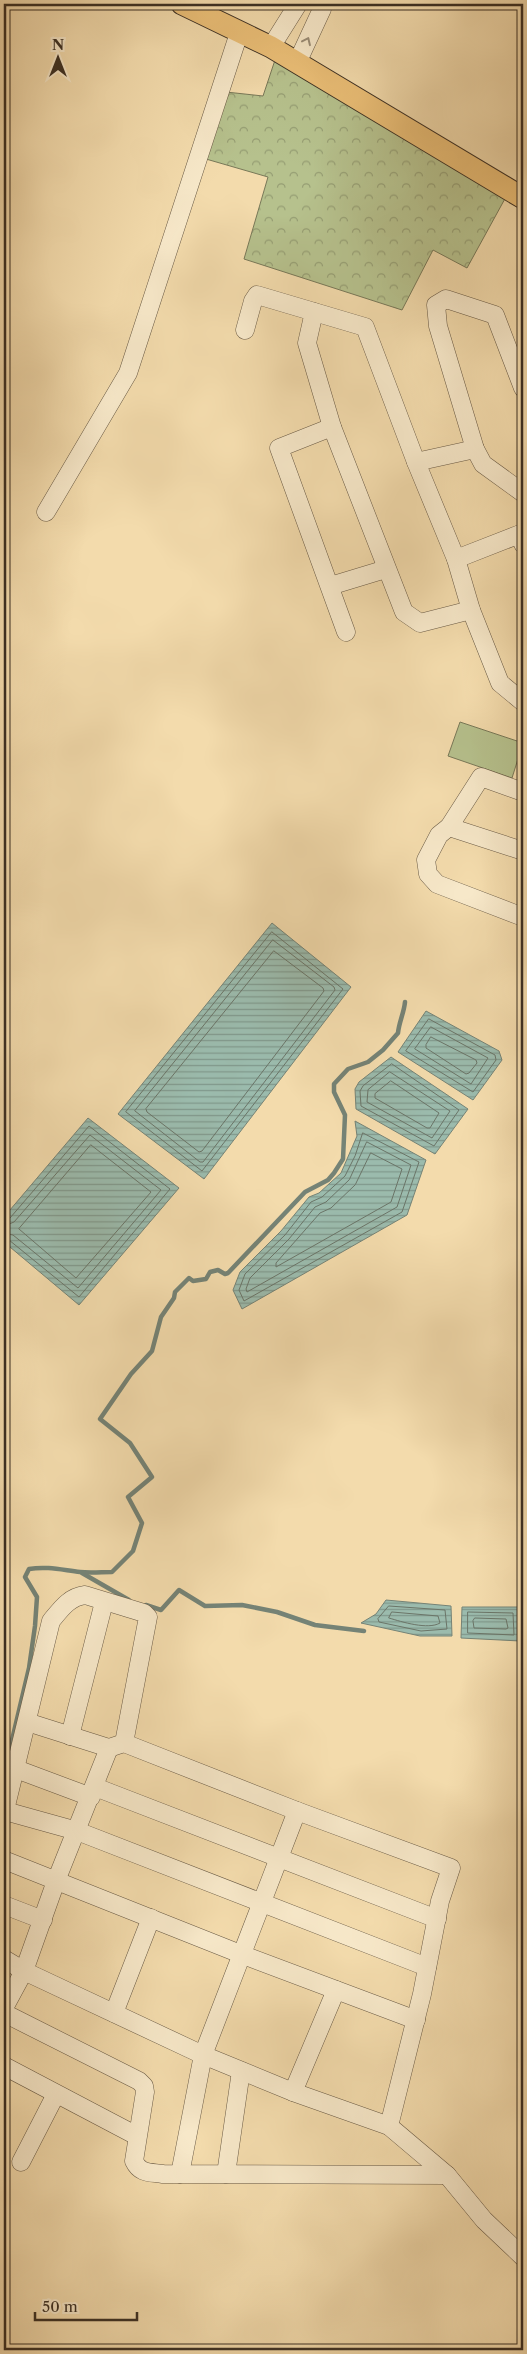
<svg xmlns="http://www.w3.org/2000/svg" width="527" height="2354" font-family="'Libre Caslon Text',serif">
<defs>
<pattern id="forest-crowns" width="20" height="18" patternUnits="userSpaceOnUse" patternTransform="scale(1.25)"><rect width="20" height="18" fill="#b6c18d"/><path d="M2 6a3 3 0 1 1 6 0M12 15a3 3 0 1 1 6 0" fill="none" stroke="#959d73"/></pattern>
<pattern id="water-rules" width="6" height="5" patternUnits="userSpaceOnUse" patternTransform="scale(1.25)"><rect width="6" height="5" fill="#9bbbad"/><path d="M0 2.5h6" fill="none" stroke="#80988c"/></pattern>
</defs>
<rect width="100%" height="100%" fill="#f3dbac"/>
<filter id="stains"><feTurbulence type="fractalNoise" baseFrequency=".004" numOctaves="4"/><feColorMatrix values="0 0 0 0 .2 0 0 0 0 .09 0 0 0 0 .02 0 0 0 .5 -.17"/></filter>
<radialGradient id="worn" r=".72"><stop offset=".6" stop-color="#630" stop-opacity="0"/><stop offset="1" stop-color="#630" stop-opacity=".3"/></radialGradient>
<path fill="url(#forest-crowns)" stroke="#787858" d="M275,60L507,195L467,268L433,250L402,310L244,259L268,177L206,159L226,92L263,96Z"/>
<path fill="#b6c18d" stroke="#787858" d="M460,722L523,743L512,778L448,756Z"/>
<g fill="url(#water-rules)" stroke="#758376">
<path d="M272,923L351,987L204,1179L118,1114Z"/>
<path d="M426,1011L499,1051L502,1060L473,1100L398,1052Z"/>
<path d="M391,1057L468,1109L435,1154L356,1109L355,1089L359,1082Z"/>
<path d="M88,1118L179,1188L79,1305L4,1242V1217Z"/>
<path d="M355,1121L426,1160L407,1215L242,1309L233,1290L240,1272L281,1231L309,1197L319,1193L341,1173L357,1136Z"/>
<path d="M386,1600L451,1606L452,1636H420L361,1623L376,1614Z"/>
<path d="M462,1607H519L520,1641L461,1638Z"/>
</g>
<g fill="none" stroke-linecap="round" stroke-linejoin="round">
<g stroke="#6b7568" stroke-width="1">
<path d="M272,932L343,989L202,1171L126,1112Z"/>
<path d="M273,940L334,987L335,990L203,1162H200L135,1111Z"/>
<path d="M274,951L323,988L324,991L202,1151L199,1152L147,1112L146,1109Z"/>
<path d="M429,1019L495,1055L496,1060L473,1092L406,1051Z"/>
<path d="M431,1027L488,1058L471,1084L415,1049Z"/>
<path d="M431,1037L476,1060L477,1063L469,1073L466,1074L426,1048V1045Z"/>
<path d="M392,1064L459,1110L434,1146L361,1106L360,1091L363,1086Z"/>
<path d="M390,1072L450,1111L432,1138L367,1102L368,1090Z"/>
<path d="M391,1081L439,1113L430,1128H427L375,1098V1094Z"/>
<path d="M363,1133L419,1162L402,1212L244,1301L239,1290L245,1274L285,1235L311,1202L322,1197L345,1176L355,1156Z"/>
<path d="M367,1142L411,1165L397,1207L247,1292L246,1289L250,1278L289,1239L315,1207L326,1202L349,1180Z"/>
<path d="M91,1145L151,1192L76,1278L19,1229Z"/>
<path d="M371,1153L402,1169L391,1202L276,1267V1263L320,1213L331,1208L355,1185Z"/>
<path d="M4,1219L10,1218L89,1126L170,1189L79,1297L9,1240L4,1239"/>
<path d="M4,1226L14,1222L90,1135L161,1190L78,1288L13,1235L4,1233"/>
<path d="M389,1606L445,1610L447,1629L421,1631L379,1622L378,1619Z"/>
<path d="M392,1612L438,1616L440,1623C428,1630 402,1622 389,1618Z"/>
<path d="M468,1612L513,1613L514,1635L468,1633Z"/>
<path d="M475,1618L506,1619L508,1628L506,1629L474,1628L473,1621Z"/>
</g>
<g stroke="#758376" stroke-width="4.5">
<path d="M82,1573L129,1600"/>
<path d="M146,1605L161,1610L179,1590L205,1606L242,1605L277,1612L315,1625L364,1631"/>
<path d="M4,1774L29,1668L35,1626L37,1597L25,1577L29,1569C47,1566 62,1570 80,1572C90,1573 102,1572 112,1572L133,1551L142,1523L128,1497L152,1477L130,1443L100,1419L131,1374L152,1351L161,1317L174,1298L175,1292L189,1278L193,1281L206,1279L210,1272L218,1270L225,1274L228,1273L305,1192L328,1180L334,1173L343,1159L345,1115L334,1092V1084L348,1069L368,1062L383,1050L398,1033C399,1022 404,1013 405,1002"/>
</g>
<g stroke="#695a45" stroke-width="19">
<g id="minor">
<path d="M271,47L298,4"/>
<path d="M297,63L322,9V4"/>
<path d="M314,312L307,343L332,427L404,612L420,623L471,610"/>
<path d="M245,330L253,301L257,295L365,327L416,462L456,559L471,610L500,683L523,702"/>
<path d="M523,388L495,315L446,299L436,305L438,326L475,449L483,464L523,493"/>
<path d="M332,427L279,448L346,632"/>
<path d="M416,462L475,449"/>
<path d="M46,512L128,373L239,33"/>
<path d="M456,559L520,534L523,544"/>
<path d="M330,586L386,569"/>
<path d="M523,792L481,777L449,827L439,835L426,860L428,874L437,884L523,917"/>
<path d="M449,827L523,851"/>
<path d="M27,1722L109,1748L124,1743L297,1811L451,1868L440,1901L422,1994L389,2126"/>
<path d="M70,1736L104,1602"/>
<path d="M16,1769L91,1797"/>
<path d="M95,1787L437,1919"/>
<path d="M5,1811L77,1831L427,1967"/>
<path d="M4,1814L51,1621C61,1609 69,1597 85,1595L144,1613L148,1617L124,1743"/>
<path d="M4,1860L243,1955L416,2020"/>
<path d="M4,1905L43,1920"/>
<path d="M4,1959L24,1971L203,2055L293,2092L389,2126L447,2175L484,2220L523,2257"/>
<path d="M4,2008L24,1971L56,1881L109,1748"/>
<path d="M4,2013L139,2081L144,2086L145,2092L134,2161C140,2174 150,2172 163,2174L447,2175"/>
<path d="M114,2013L151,1918"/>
<path d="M4,2066L137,2136"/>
<path d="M293,2092L336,1990"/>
<path d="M21,2162L56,2094"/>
<path d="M180,2174L203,2055L297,1811"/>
<path d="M226,2174L241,2071"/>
</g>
</g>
<g stroke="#3b2f23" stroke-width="23">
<path id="major" d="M182,4L271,47L523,198"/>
</g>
<use href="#minor" stroke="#f7e8c9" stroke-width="18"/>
<use href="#major" stroke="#eabe76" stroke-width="21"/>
</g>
<defs><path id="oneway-chevron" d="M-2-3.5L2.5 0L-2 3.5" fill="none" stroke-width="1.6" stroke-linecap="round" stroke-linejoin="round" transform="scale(1.25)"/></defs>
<use stroke="#998c76" href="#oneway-chevron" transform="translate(307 41) rotate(-65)"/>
<rect width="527" height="2354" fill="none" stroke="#f3dbac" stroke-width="20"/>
<rect x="5" y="5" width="517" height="2344" fill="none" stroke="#3b2f23" stroke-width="2.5"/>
<rect x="10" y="10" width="507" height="2334" fill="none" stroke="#3b2f23"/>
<g transform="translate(58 58)" stroke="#f7e8c9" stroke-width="4" paint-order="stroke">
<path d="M0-4L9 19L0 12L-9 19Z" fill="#3b2f23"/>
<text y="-8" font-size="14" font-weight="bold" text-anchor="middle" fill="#3b2f23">N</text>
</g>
<path d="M35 2312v8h102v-8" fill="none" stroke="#3b2f23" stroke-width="2.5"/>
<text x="42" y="2312" font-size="15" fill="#3b2f23" stroke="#f7e8c9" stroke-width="4" paint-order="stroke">50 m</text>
<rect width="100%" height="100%" filter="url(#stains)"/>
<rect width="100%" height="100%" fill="url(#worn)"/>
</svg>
